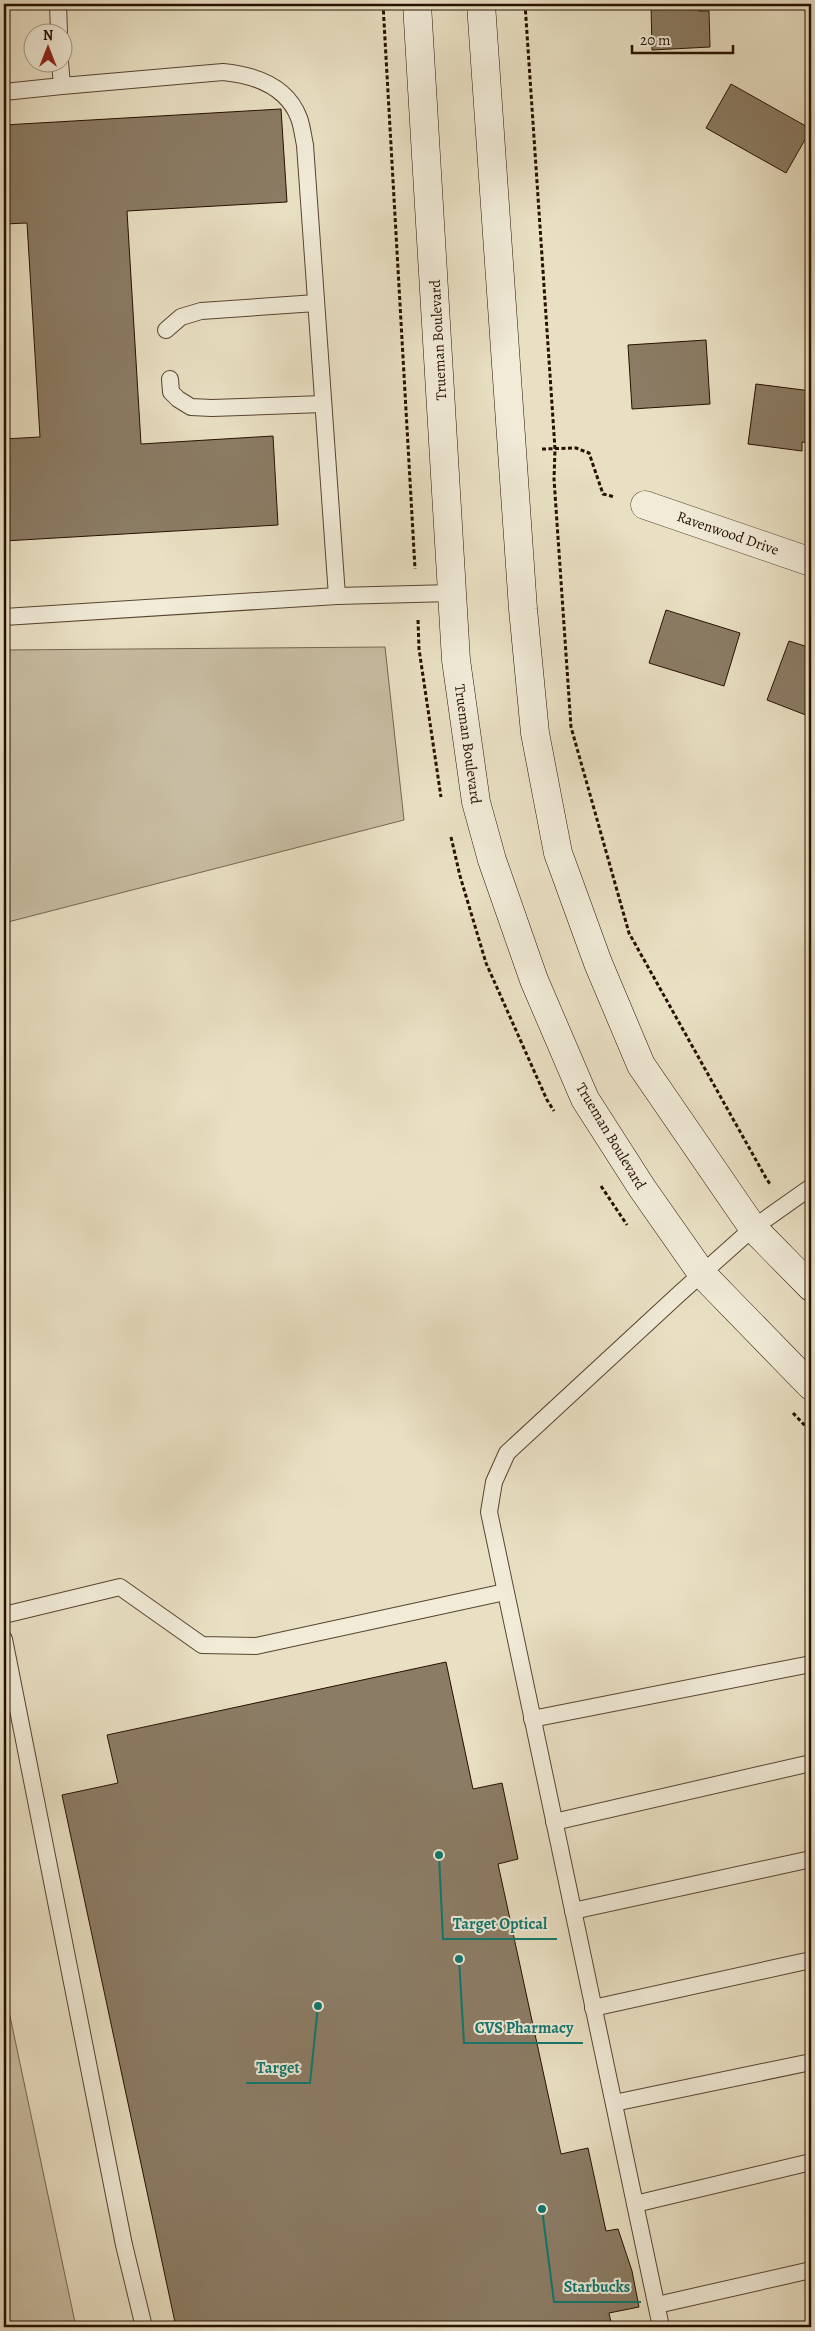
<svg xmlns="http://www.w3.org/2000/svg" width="815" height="2331" font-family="Alegreya,serif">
<rect width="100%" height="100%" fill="#e9e0c3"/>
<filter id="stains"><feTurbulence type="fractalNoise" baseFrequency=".004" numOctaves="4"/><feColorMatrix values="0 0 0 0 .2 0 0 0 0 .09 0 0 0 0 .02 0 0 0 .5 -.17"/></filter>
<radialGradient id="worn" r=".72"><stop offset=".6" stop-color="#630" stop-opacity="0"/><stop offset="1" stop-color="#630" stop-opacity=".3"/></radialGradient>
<g fill="#c8bda2" stroke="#776651">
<path d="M385,647L404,820L4,923V650Z"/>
<path d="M4,1988L76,2327H4Z"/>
</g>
<g fill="#8b7c65" stroke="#261000">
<path d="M651,4H699V11H709L710,47L652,50Z"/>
<path d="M731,84L811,129L786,173L706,128Z"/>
<path d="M281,109L287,202L127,211L141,444L273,436L278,525L4,541V439L40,437L27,223L4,224V125Z"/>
<path d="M706,340L710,404L632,409L628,345Z"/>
<path d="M756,384L811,391V443L802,442V451L748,444Z"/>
<path d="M666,610L740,633L724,686L649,663Z"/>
<path d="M789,641L811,648V717L767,700Z"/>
<path d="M446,1662L473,1789L502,1783L518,1859L498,1864L561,2154L588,2148L606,2231L618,2229L632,2271L639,2307L609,2313L612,2327H176L62,1795L118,1783L107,1735Z"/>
</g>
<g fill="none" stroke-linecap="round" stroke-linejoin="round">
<g stroke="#574431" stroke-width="18">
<g id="service">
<path d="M58,4L59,32"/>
<path d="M60,62L62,86L223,72C254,75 287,86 299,118C302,126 303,136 305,145L337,596L452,593"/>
<path d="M4,92L62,86"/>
<path d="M166,330L181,317L201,311L316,303"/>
<path d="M170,379L171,392L178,399L191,407L212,408L323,404"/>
<path d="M4,617L337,596"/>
<path d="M4,1615L120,1587L202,1645L256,1646L505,1592"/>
<path d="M4,1639L124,2245L144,2327"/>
<path d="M532,1719L811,1664"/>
<path d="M554,1822L811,1763"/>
<path d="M573,1911L811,1859"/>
<path d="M593,2008L811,1960"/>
<path d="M614,2103L811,2062"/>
<path d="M635,2204L811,2162"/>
<path d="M657,2305L811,2270"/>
<path d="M661,2327L489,1512L494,1482L507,1453L679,1294L753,1228L811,1187"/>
</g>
</g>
<g stroke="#574431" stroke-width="29">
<path id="minor" d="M645,505L811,562"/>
</g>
<g stroke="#261000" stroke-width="29">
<g id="secondary">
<path d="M417,4L456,660L476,802L492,860L534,980L585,1099L642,1188L703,1275L811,1386"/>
<path d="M481,4L523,609L535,733L558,853L598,963L641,1065L753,1228L811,1287"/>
</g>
</g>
<g stroke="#261000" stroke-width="3" stroke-dasharray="4 2.5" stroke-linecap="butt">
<path d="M383,4L415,569"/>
<path d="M525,4L555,449L554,479L571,727L629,933L766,1178L770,1184"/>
<path d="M542,449L576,448L589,453L603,494L615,497"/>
<path d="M418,620L419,649L441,797"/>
<path d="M451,837L460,876L486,963L547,1100L554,1111"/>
<path d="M601,1186L627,1225"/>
<path d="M806,1221L811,1227"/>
<path d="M793,1413L811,1432"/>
</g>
<use href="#service" stroke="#f1ebd8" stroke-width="16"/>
<use href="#minor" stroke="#f1ebd8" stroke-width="28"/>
<use href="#secondary" stroke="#f1ebd8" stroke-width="28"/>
</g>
<g text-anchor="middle" stroke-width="4" stroke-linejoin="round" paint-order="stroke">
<g font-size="15" fill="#261000" stroke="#f1ebd8">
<text transform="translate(438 340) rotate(-93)" y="5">Trueman Boulevard</text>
<text transform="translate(728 533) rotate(19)" y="5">Ravenwood Drive</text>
<text transform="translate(468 744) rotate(82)" y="5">Trueman Boulevard</text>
<text transform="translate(611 1136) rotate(59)" y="5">Trueman Boulevard</text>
</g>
</g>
<path fill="none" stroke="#0f766e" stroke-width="2" d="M439 1855L443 1939H557M459 1959L464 2043H583M318 2006L310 2083H246M542 2209L554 2302H641"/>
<g fill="#0f766e" stroke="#f1ebd8" stroke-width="2">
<circle cx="439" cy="1855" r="5"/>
<circle cx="459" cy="1959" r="5"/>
<circle cx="318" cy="2006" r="5"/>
<circle cx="542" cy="2209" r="5"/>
</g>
<g font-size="16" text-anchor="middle" font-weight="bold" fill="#0f766e" stroke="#f1ebd8" stroke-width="4" stroke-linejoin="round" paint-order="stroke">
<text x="500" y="1929">Target Optical</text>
<text x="524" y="2033">CVS Pharmacy</text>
<text x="278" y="2073">Target</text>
<text x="597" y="2292">Starbucks</text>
</g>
<rect width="815" height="2331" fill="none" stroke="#e9e0c3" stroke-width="20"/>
<rect x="5" y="5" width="805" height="2321" fill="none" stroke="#261000" stroke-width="2.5"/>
<rect x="10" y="10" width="795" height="2311" fill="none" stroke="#261000"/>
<g transform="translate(48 48)"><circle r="24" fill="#f1ebd8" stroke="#a09382"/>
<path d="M0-4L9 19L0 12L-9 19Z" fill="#8f2418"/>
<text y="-8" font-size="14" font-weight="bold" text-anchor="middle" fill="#261000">N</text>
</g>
<path d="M632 45v8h101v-8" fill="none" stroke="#261000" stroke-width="2.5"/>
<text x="640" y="45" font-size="15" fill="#261000" stroke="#f1ebd8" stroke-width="4" paint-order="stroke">20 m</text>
<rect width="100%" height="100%" filter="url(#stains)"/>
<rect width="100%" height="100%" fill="url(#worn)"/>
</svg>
